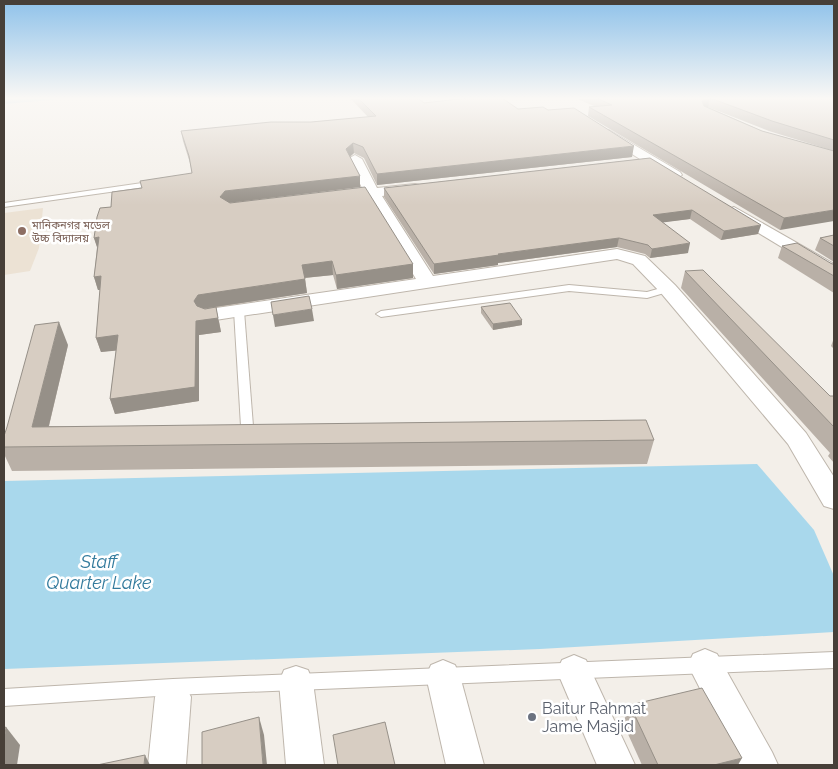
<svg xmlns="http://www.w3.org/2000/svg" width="838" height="769" font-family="Raleway,'Noto Sans Bengali',sans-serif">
<rect width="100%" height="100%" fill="#f3efe9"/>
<path fill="#ece2d4" d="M43,208L39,248L30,271L4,275V213Z"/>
<g fill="#a9d8ec">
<path d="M4,98H62V99L4,104Z"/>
<path d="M757,464L814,530L834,576V632L540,649L4,669V481Z"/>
</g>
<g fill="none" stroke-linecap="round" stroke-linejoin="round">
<g stroke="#beb6ac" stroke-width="2">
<g id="service">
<path d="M156,181L160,183L159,185L4,207V203Z"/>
<path d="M569,285L647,292L668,286L673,289L671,291L647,298L569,291L381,317L376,314L381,311Z"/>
<path d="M239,308L244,311L253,426L247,430L241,426L234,311Z"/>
<path d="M834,652V668L173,695L4,706V689L173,679Z"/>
</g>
</g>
<g stroke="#beb6ac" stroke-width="2">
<g id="minor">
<path d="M609,130L680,172L682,175L675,179L670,178L605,137L603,134L605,131Z"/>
<path d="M355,155L362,159L377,188L415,184L420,185L422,188L420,191L415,192L382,196L433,276L617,249L645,256L675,285L806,433L834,477V509L824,506L788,444L661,293L633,264L617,259L209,321L202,319L199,315L202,311L209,309L416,279L368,198L340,201L335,200L333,197L335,194L363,190L348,159Z"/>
<path d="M734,207L834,264V276L828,275L729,215L726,212L729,209Z"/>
<path d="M705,649L717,654L772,752L778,765H739L688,665L693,654Z"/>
<path d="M574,655L586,660L635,765H597L557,671L562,660Z"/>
<path d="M443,660L455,665L460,676L484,765H446L426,676L431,665Z"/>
<path d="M296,666L308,670L313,682L324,765H286L279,682L284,670Z"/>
<path d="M173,680L185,685L191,697L186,765H148L155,697L161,685Z"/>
</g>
</g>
<use href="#service" fill="#fff" fill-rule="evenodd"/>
<use href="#minor" fill="#fff" fill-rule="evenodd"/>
</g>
<g fill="#b9b0a7">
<path d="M350,98H418L424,103L518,109L548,110L632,157L377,185L364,158L354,153L350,157L360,187L230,203L413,264V278L337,289L333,275L305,278L307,293L205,309L219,321L221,332L199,335V401L115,414L110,399L116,350L101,352L96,338L100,290H98L94,277L97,247L94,238L111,207L142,188L192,173L190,163L183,141L181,131L311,122L368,117Z"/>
<path d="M575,98H834V151L769,131L708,107L762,131L834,151L780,230L588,116L589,107L594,106Z"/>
<path d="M650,158L758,234L721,240L690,219L663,222L688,253L650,258L645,254L617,247L498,263V265L434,274L384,197V188Z"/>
<path d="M834,235V262L815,250L820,238Z"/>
<path d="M782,246L834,264V293L778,258Z"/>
<path d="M685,271L830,396H834V463L828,456L830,453L681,288Z"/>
<path d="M481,307L522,325L493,330L481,313Z"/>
<path d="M834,338V349L831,346Z"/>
<path d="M68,345L49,426L654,440L647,464L12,471L4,454V436Z"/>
<path d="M630,705L738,765H642L623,723Z"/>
</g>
<g fill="#969088">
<path d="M710,98L708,107L700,110L702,101Z"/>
<path d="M353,143L354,153L346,160V149Z"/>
<path d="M634,146L632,157L377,185V174Z"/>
<path d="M360,176V187L227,203L220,197L225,191Z"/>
<path d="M692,210L690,219L651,224L653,215Z"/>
<path d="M834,210V221L780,230L784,218Z"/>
<path d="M761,225L758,234L721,240L724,231Z"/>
<path d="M99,237L98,250L94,238Z"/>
<path d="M619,238L617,247L498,263V265L434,274V264L498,254Z"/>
<path d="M690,243L688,253L650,258L652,249Z"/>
<path d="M332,261L333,275L303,278L302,265Z"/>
<path d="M413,264V278L337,289L336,275Z"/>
<path d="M101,276L105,290H98L94,277Z"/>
<path d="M305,279L307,293L201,309L197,315L194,301L198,295Z"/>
<path d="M216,307L221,332L199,335V401L115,414L110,399L196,321Z"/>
<path d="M312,309L314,321L275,327L273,315Z"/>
<path d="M522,320V325L493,330V324Z"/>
<path d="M59,322L68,345L44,446L32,427Z"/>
<path d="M118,335L123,350L101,352L96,338Z"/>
<path d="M259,717L264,735L267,765H263Z"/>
<path d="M6,727L20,745L17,765H4V742Z"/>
<path d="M145,755L150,765H144Z"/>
<path d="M742,758L738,765H714Z"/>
</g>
<g fill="#d7cdc2" stroke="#969088">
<path d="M358,98H418L424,103L467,98H502L518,109L543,107L548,110L574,108L634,146L377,174L363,147L353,143L346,149L360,176L225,191L220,197L230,203L365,187L413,264L336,275L332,261L302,265L305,279L198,295L194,301L197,306L205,309L216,307L218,318L196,321L195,387L110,399L118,335L96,338L101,276L94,277L99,237L94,238L97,217L100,208L111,207L112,192L142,188L140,181L192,173L189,156L181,131L271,122H311L376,116Z"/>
<path d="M596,98H834V140L772,121L710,98L702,101L704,106L762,131L834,151V210L784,218L589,107L612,105Z"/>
<path d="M650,158L761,225L724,231L692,210L653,215L690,243L652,249L648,245L619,238L498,254L499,255L434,264L384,188Z"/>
<path d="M834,235V246L820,238Z"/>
<path d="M797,243L832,264H834V276L782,246Z"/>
<path d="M703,270L830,396H834V427L685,271Z"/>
<path d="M309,296L312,309L273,315L271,302Z"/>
<path d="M510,303L522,320L493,324L481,307Z"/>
<path d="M59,322L32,427L646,420L654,440L4,447V436L7,427L35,325Z"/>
<path d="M702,688L742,758L714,765H658L630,705Z"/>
<path d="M259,717L263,765H202V732Z"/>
<path d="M385,722L395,765H338L333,735Z"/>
<path d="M6,727L4,742V728Z"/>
<path d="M145,755L144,765H97Z"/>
</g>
<linearGradient id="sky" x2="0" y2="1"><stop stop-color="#8fc2ea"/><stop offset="0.48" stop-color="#faf8f5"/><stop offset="1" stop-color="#faf8f5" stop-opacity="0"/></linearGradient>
<rect width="838" height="205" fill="url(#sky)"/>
<circle fill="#8d6e63" stroke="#fff" stroke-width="2" cx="22" cy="231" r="5"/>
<circle fill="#6b7280" stroke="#fff" stroke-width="2" cx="532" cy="717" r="5"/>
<g text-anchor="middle" stroke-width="5" stroke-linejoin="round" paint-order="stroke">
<g font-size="11" fill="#785e54" stroke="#fff" text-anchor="start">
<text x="32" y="229">মানিকনগর মডেল<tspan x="32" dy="13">উচ্চ বিদ্যালয়</tspan></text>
</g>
<g font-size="16" fill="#5b616d" stroke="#fff" text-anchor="start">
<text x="542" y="714">Baitur Rahmat<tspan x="542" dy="18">Jame Masjid</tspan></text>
</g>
<g font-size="18" font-style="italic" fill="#337b9d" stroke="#fff">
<text x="99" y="568">Staff<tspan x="99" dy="21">Quarter Lake</tspan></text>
</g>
</g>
<rect width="838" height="769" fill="none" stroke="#473f38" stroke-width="10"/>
</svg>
